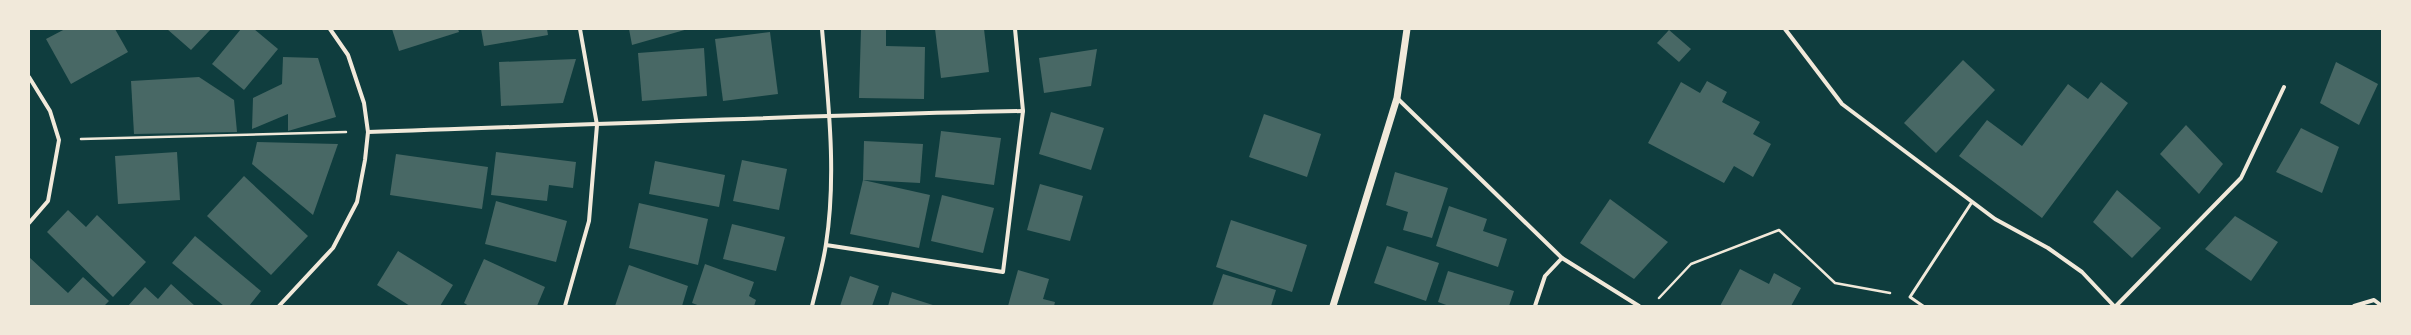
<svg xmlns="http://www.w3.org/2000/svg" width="2411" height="335" font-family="Montserrat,sans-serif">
<rect width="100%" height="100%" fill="#0f3d3e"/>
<g fill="#486865">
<path d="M65,29H115L128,52L71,84L46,39Z"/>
<path d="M167,29H211L191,50Z"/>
<path d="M241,29H254L278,49L244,90L212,64Z"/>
<path d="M392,29H458L459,32L399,51Z"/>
<path d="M481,29H547L548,35L484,46Z"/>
<path d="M629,29H688L632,45Z"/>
<path d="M861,29H886V46L925,47L924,99L859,98Z"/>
<path d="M935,29H984L989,72L941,78Z"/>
<path d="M1669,30L1691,49L1679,62L1657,43Z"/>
<path d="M770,32L778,94L723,101L715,39Z"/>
<path d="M704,48L707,96L642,101L638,53Z"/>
<path d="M1097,49L1091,86L1044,93L1039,58Z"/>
<path d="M283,57L318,58L336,117L288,131V114L252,129L253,98L282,84Z"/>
<path d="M576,59L563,103L501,106L499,62Z"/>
<path d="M1963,60L1995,90L1936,153L1904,123Z"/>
<path d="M2336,62L2378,84L2359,125L2320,103Z"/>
<path d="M199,77L234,100L237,132L134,134L131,81Z"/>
<path d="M1707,81L1727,92L1722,102L1760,122L1753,134L1771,144L1753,177L1734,166L1724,183L1648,143L1681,82L1700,93Z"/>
<path d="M2101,82L2128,103L2042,218L1959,156L1987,120L2022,146L2068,84L2088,99Z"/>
<path d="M1051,112L1104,128L1091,170L1039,154Z"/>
<path d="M1264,114L1321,134L1307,177L1249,157Z"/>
<path d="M2186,125L2223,164L2199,194L2160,154Z"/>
<path d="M2301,128L2339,147L2322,193L2276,172Z"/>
<path d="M941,131L1001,138L994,185L935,177Z"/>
<path d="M864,141L923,144L920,183L863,180Z"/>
<path d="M257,142L338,144L313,215L252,164Z"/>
<path d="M177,152L180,200L118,204L115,156Z"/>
<path d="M496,152L576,162L573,188L549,185L547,201L491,195Z"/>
<path d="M396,154L488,167L482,209L390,195Z"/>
<path d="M742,160L787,169L779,210L733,201Z"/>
<path d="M655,161L725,175L719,207L649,194Z"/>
<path d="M1395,172L1448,188L1432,238L1403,230L1408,212L1386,205Z"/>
<path d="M244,176L308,236L271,275L207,216Z"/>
<path d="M863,180L930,195L919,248L850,234Z"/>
<path d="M1040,184L1083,196L1070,241L1027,230Z"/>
<path d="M2117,190L2161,228L2132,258L2093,222Z"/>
<path d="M942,195L994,208L983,253L931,241Z"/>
<path d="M1610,199L1668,242L1634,279L1580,243Z"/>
<path d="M496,201L567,221L556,262L485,244Z"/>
<path d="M639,203L708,219L698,265L629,248Z"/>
<path d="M1449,206L1487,219L1483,231L1507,239L1498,267L1436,246Z"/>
<path d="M68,210L86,227L97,215L146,262L113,297L47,232Z"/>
<path d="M2235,216L2278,242L2251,281L2205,249Z"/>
<path d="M1231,220L1307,245L1292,292L1216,267Z"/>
<path d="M732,224L785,237L776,271L723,259Z"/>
<path d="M195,236L261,291L249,306H224L172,263Z"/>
<path d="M1387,246L1439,263L1426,301L1374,283Z"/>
<path d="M398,251L453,285L440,306H410L377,285Z"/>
<path d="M29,257L68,293L83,277L109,301L104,306H29Z"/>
<path d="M484,259L545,287L537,306H469L464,303Z"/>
<path d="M705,264L754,282L749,296L756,300L754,306H700L692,303Z"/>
<path d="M629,265L688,286L682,306H615Z"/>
<path d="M1740,269L1769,284L1774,273L1801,288L1791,306H1720Z"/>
<path d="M1018,270L1049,279L1043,299L1055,302L1054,306H1008Z"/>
<path d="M1448,271L1514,291L1509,306H1449L1438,302Z"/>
<path d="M1223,274L1276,290L1271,306H1212Z"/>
<path d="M850,276L879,286L872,306H840Z"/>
<path d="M171,284L195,306H128L145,287L158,299Z"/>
<path d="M892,292L936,306H888Z"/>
</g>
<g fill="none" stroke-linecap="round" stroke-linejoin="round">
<g stroke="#f1e9da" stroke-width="2.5">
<path d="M81,139L346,132"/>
<path d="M1659,298L1691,264L1779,230L1835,283L1890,293"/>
</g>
<path stroke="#f1e9da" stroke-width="3" d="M1923,306L1910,297L1972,202"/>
<g stroke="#f1e9da" stroke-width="4">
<path d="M1785,29L1842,104L1995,219L2048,248L2082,272L2114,306"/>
<path d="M29,77L50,111L59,140L48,201L29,223"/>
<path d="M1397,98L1562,258L1639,306"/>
<path d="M368,132C587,125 805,115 1023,111"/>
<path d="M826,245L1003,272L1023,111L1015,29"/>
<path d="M279,306L333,248L357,202L365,160L368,132L364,103L348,55L330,29"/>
<path d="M565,306L589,221L597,125L580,29"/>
<path d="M812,306C817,285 823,265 826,244C837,173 828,100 822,29"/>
<path d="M1535,306L1545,276L1562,258"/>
<path d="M2116,306L2241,178L2284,87"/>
<path d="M2354,306L2374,300L2382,306"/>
</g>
<path stroke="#f1e9da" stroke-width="7" d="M1333,306L1397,98L1407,29"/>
</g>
<rect width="2411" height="335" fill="none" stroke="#f1e9da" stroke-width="60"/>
</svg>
